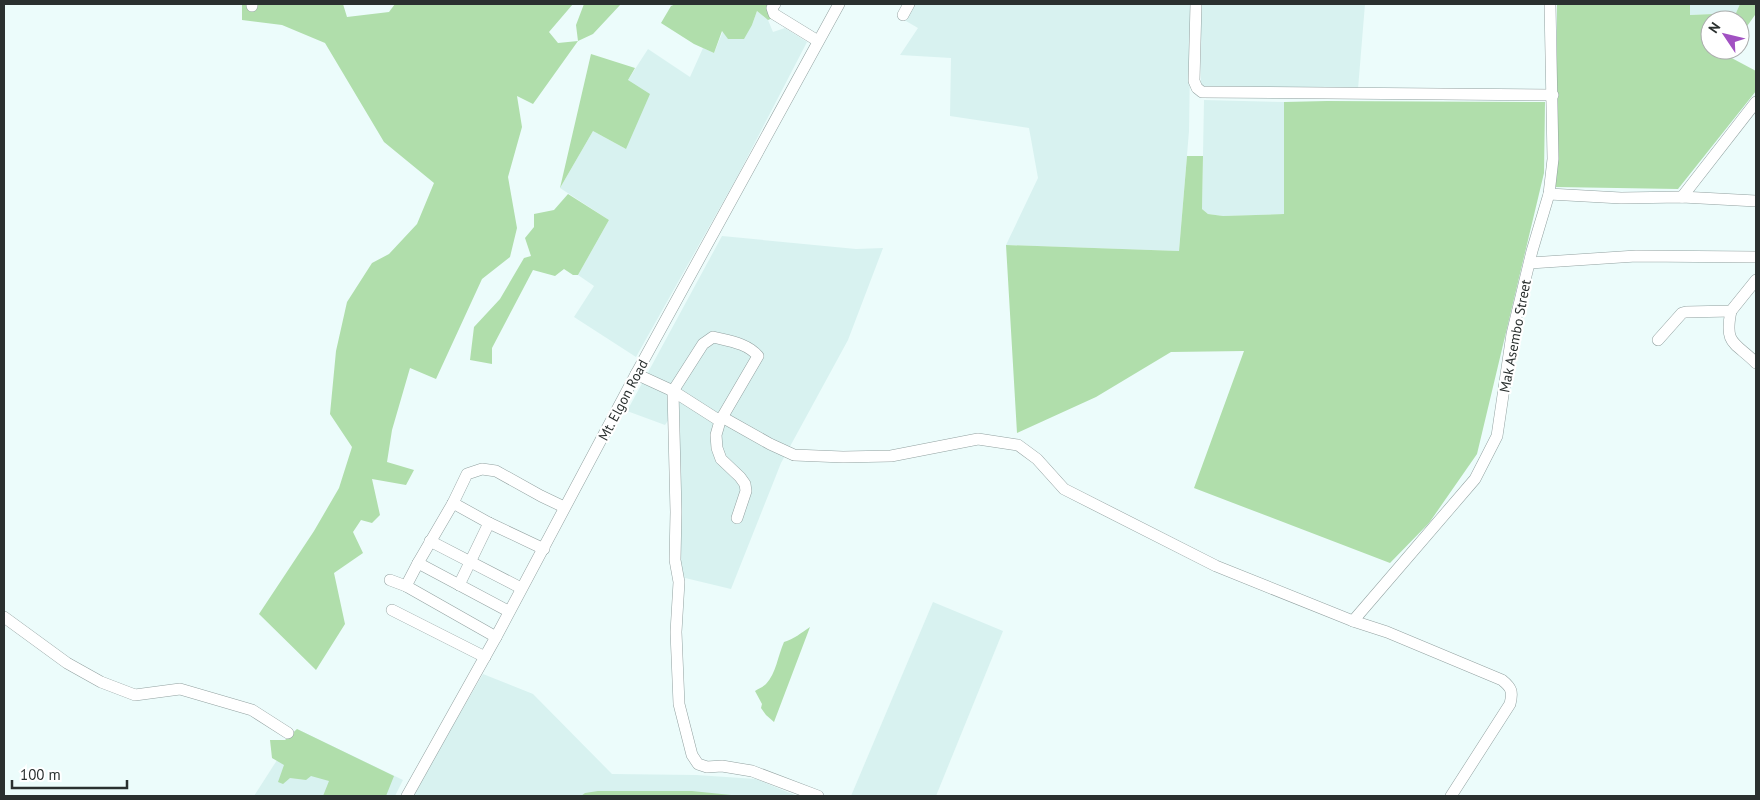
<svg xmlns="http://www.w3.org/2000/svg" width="1760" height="800" font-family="'PT Sans',sans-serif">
<rect width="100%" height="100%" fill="#ecfcfb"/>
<g fill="#d8f2f0">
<path d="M906,4H1191L1189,131L1179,251L1006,245L1038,178L1029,128L950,116L951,58L900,55L918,28L899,17Z"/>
<path d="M1201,4H1365L1358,89L1201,86Z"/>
<path d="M1690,4H1740L1736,13L1689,15Z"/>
<path d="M757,11L768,20L773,32L785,28L807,42L737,177L636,357L574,317L594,286L578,275L609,220L560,188L593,131L626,149L628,80L648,49L690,77L703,48L714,53L723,31L752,25Z"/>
<path d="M1204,100L1284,102V214L1223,216L1208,214L1202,209Z"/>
<path d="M722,236L856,249L883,248L848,340L781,463L731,589L681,577L677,407L665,425L627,411Z"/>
<path d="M933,602L1003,631L936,796H851Z"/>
<path d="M483,674L533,694L612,774L696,775L756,779L797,796H412Z"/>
<path d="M297,729L403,780L395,796H254Z"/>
</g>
<g fill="#b0deab">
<path d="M242,4H343L347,17L389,12L395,4H573L549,32L558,43L578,41L576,25L584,4H621L593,34L578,41L533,104L517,96L522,127L508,177L517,228L510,257L482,279L436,379L410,368L392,430L387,462L414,470L406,485L372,479L380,515L372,523L361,520L353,532L363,553L334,573L345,624L316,670L259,614L314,531L339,488L352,447L330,414L336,351L347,302L372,263L389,254L417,224L434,183L384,142L325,43L282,25L242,20Z"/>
<path d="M676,4H770L773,18L768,20L757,11L752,25L744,39H728L722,31L714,53L694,44L661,23L671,6Z"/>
<path d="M1557,4H1690V15L1736,13L1740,4H1756L1755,15L1740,36V20H1710V50H1730L1726,55L1756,71V91L1678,189L1556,187Z"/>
<path d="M591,54L635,68L628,80L650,94L626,149L593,131L560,188Z"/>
<path d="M1327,101L1545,102L1544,173L1477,454L1429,523L1390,563L1194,488L1244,351L1171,352L1096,397L1017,433L1006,245L1179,251L1187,156H1203L1202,209L1208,214L1223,216L1284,214V102Z"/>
<path d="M568,194L609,220L578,275H573L564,269L555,276L533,270L492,348V364L470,360L474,327L500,299L524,258L531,256L525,238L534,227V214L554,210Z"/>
<path d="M810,627L774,722L766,715L761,708L762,704L755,691C758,689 763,687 766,684C776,674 778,655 784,642C794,639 801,633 810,627Z"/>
<path d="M297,729L394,776L386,796H323L329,781L311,776L306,780L290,778L283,784L278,782L284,765L272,758L270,740H285Z"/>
<path d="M598,791H692L741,796H581L585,793Z"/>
</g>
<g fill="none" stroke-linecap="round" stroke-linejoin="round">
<g stroke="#92a1a0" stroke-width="12">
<g id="minor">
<path d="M775,4L772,8L774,14L818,41"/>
<path d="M1196,4L1194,81L1197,88L1202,92L1553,95"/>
<path d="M252,6V4"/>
<path d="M903,15L909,4"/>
<path d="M1549,194L1621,198L1682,197L1756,201"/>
<path d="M1682,197L1756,102"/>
<path d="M1530,263L1636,256L1756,257"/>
<path d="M1731,311C1724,345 1735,342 1756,363"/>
<path d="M1658,340L1682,313L1686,312L1731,311L1756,280"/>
<path d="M636,374L673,391L720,421L716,435L717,448L721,459L740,477L745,484L746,491L737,518"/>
<path d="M722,417L770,444L794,455L843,457L891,456L978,439L1018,445L1037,459L1064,489L1216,566L1353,621L1387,632L1502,680C1512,688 1513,692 1510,704L1451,796"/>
<path d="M720,421L758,356C747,343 729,341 713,337L703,344L673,391L676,512L675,560L679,582L676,632L679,704L692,755L698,764L707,767L722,766L752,771L818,796"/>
<path d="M453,503L489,523L544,549"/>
<path d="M430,541L521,588"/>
<path d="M390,580L406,586L496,637"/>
<path d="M459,585L489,523"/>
<path d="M406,586L418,563"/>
<path d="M392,610L485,657"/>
<path d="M508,611L418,563L453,503L467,474L482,469L496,471L541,496L564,507"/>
<path d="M4,617L67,663L101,682L135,695L180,689L252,710L288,733"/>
<path d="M1353,621L1475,479L1497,436L1512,334L1532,251L1549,194L1553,159L1550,4"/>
<path d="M407,796L496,637L636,374L839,4"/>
</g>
</g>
<use href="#minor" stroke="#fff" stroke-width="11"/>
</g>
<g text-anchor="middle" stroke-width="4.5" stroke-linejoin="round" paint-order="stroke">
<g font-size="14" fill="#2a302f" stroke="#fff">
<text transform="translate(1515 336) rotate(-79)" y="5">Mak Asembo Street</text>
<text transform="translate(623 400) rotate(-62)" y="5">Mt. Elgon Road</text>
</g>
</g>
<rect width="1760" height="800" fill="none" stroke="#2a302f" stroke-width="10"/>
<g transform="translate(1725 35) rotate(305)"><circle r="24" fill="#ffffff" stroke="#aaacac"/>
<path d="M0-4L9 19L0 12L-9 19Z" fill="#a151c2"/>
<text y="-8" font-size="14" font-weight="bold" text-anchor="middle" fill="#2a302f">N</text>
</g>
<path d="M12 780v8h115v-8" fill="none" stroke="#2a302f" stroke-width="2.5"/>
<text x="20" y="780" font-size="15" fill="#2a302f" stroke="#ffffff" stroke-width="4" paint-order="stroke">100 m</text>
</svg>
